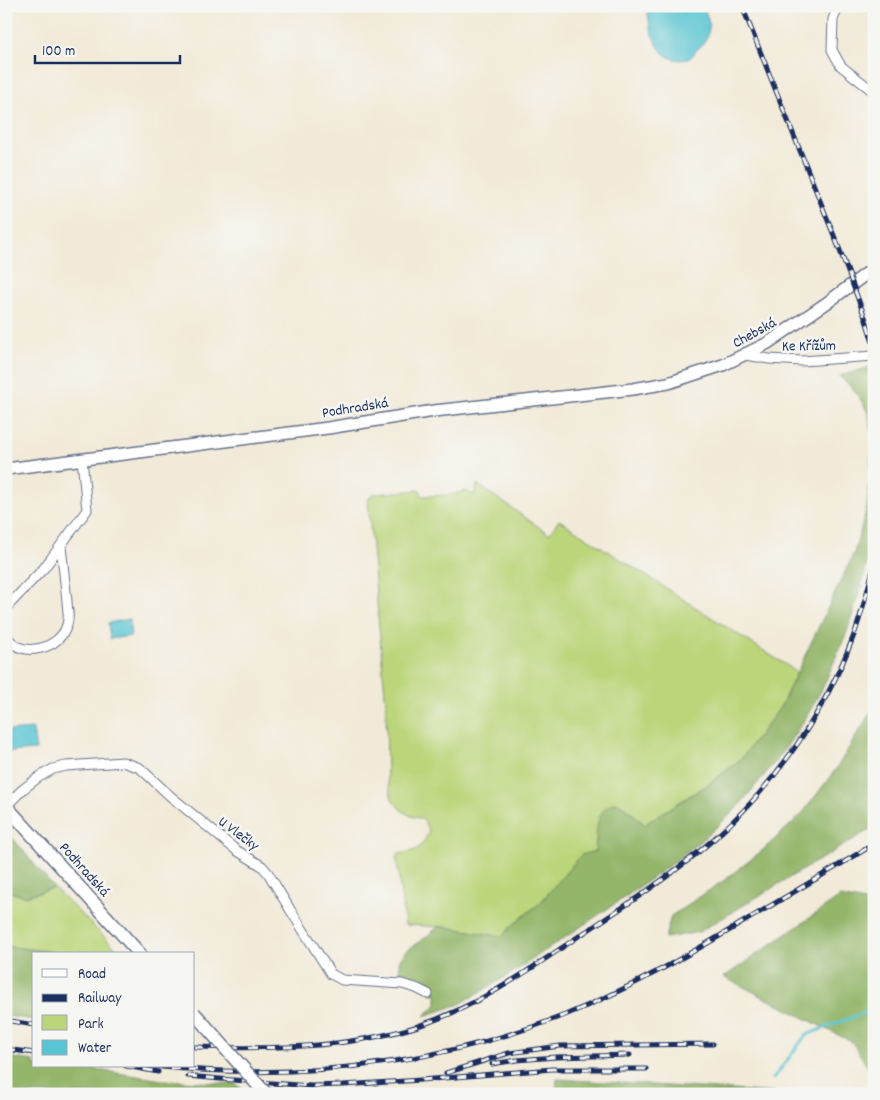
<svg xmlns="http://www.w3.org/2000/svg" width="880" height="1100" font-family="Dekko,sans-serif">
<rect width="100%" height="100%" fill="#f6f6f2"/>
<filter id="ink" filterUnits="userSpaceOnUse"><feTurbulence type="fractalNoise" baseFrequency=".02" numOctaves="2"/><feDisplacementMap in="SourceGraphic" scale="10" xChannelSelector="R" yChannelSelector="G"/><feConvolveMatrix kernelMatrix="1 2 1 2 8 2 1 2 1" color-interpolation-filters="sRGB"/></filter>
<filter id="wash" filterUnits="userSpaceOnUse"><feTurbulence type="fractalNoise" baseFrequency=".0096" numOctaves="4" result="noise"/><feDisplacementMap in="SourceGraphic" scale="20" xChannelSelector="R" yChannelSelector="G"/><feGaussianBlur stdDeviation="1.12" result="paint"/><feColorMatrix in="noise" values="0 0 0 0 0 0 0 0 0 0 0 0 0 0 0 0 0 1.4 0 .05"/><feComposite in="paint" operator="in"/></filter>
<g filter="url(#wash)">
<rect width="100%" height="100%" fill="#f2ead8"/>
<g fill="#bbd57a" stroke="#6b826c">
<path d="M477,484L549,534L559,520L797,672L780,708L741,759L709,784L651,820L645,825L626,808L596,842L595,852L581,855L541,902L512,926L504,935L499,936L446,927L405,925L396,855C416,849 420,853 429,831L423,819L411,816L401,810L392,799L387,779L386,706L368,501L369,498L373,494L420,490L422,496L449,495L466,491L475,495Z"/>
<path d="M54,888L122,954H65L14,947H6V891L25,896Z"/>
</g>
<g fill="#94b66a" stroke="#587264">
<path d="M871,367L874,385V520L869,555L863,581L847,632L823,687L807,716L781,755L736,809L710,833L674,862L628,895L515,971L460,1004L424,1016L436,1005V994L417,981L400,973L399,961L406,951L421,941L438,927H446L498,936L504,935L512,926L541,902L581,855L595,851C598,832 593,811 615,802C627,806 636,817 645,825L651,820L709,784L741,759L780,708L854,553L867,508L871,464L872,437L869,416L864,405L855,391L839,376Z"/>
<path d="M874,707V827L699,932L665,938L671,916L726,879L763,850L802,814L836,769Z"/>
<path d="M6,830L54,888L25,896L6,891Z"/>
<path d="M840,897L874,904V1077L852,1042L724,977Z"/>
<path d="M6,947H14L65,954H34V1020L6,1016Z"/>
<path d="M6,1057L34,1061V1066H72L162,1080L236,1084L247,1094H6Z"/>
<path d="M557,1079L795,1094H556Z"/>
</g>
<g fill="#59c5d2" stroke="#3a7a98">
<path d="M647,6H703C706,14 710,21 709,29C707,40 703,44 695,52C695,53 691,57 690,58C684,61 673,60 667,56C652,45 649,23 647,6Z"/>
<path d="M129,619L131,636L110,639L108,623Z"/>
<path d="M33,729L36,750L8,752L6,731Z"/>
</g>
<g fill="none" stroke-linecap="round" stroke-linejoin="round">
<path stroke="#59c5d2" stroke-width="3" d="M773,1079L806,1035L874,1009"/>
</g>
</g>
<g filter="url(#ink)">
<g fill="none" stroke-linecap="round" stroke-linejoin="round">
<g stroke="#667089" stroke-width="11">
<g id="minor">
<path d="M839,6L833,19L832,50L841,66L874,92"/>
<path d="M746,355L769,359L802,361L874,356"/>
<path d="M6,608L44,568L87,510L82,459"/>
<path d="M6,636C14,646 22,651 36,649C52,647 66,636 68,620C69,614 67,607 67,601C65,582 63,564 61,546"/>
<path d="M6,806L22,790L39,777L53,769L66,766L123,762L140,768L169,795L236,850L262,866L268,873L291,911L331,974L342,980L402,984L416,988L428,994"/>
</g>
</g>
<g stroke="#667089" stroke-width="14">
<path id="tertiary" d="M6,469L328,428L434,411L633,389L668,383L723,365L768,343L828,302L874,268"/>
</g>
<g stroke="#667089" stroke-width="15">
<path id="secondary" d="M6,806L140,954"/>
</g>
<use href="#minor" stroke="#fff" stroke-width="9"/>
<use href="#tertiary" stroke="#fff" stroke-width="11"/>
<use href="#secondary" stroke="#fff" stroke-width="12"/>
<g stroke="#1b2f5e" stroke-width="5">
<g id="rail">
<path d="M742,6L839,248L866,320L874,346"/>
<path d="M11,1021L34,1025"/>
<path d="M194,1047C269,1049 345,1049 418,1026C477,1007 528,971 579,936C625,906 673,875 715,838C776,784 825,712 854,635C862,613 868,589 874,566"/>
<path d="M6,1049L34,1053"/>
<path d="M492,1064L517,1060L556,1057L630,1055"/>
<path d="M126,1066L158,1072"/>
<path d="M152,1066C294,1081 432,1067 565,1015C630,989 690,954 750,918C792,893 833,869 874,844"/>
<path d="M446,1073L509,1053L560,1046L713,1044"/>
<path d="M188,1076L220,1079L311,1086L343,1085L421,1080L552,1069H646"/>
</g>
</g>
<use href="#rail" stroke="#f6f6f2" stroke-width="3" stroke-dasharray="9" stroke-linecap="butt"/>
<g stroke="#667089" stroke-width="15" stroke-linecap="butt">
<path id="secondary-bridge" d="M194,1013L266,1094"/>
</g>
<use href="#secondary-bridge" stroke="#fff" stroke-width="12"/>
</g>
</g>
<g text-anchor="middle" stroke-width="5" stroke-linejoin="round" paint-order="stroke">
<g font-size="15" fill="#1b2f5e" stroke="#f6f6f2">
<text transform="translate(754 332) rotate(-29)" y="5">Chebská</text>
<text transform="translate(809 345) rotate(-1)" y="5">Ke Křížům</text>
<text transform="translate(355 407) rotate(-9)" y="5">Podhradská</text>
<text transform="translate(239 833) rotate(37)" y="5">U Vlečky</text>
<text transform="translate(85 869) rotate(48)" y="5">Podhradská</text>
</g>
</g>
<rect width="880" height="1100" fill="none" stroke="#f6f6f2" stroke-width="25"/>
<rect x="32" y="952" width="162" height="115" fill="#f6f6f2" stroke="#9ea6b7"/>
<rect x="42" y="969" width="25" height="8" fill="#ffffff" stroke="#9ea6b7"/>
<text x="78" y="978" font-size="15" fill="#1b2f5e">Road</text>
<rect x="42" y="994" width="25" height="8" fill="#1b2f5e" stroke="#9ea6b7"/>
<text x="78" y="1002" font-size="15" fill="#1b2f5e">Railway</text>
<rect x="42" y="1015" width="25" height="15" fill="#bbd57a" stroke="#9ea6b7"/>
<text x="78" y="1028" font-size="15" fill="#1b2f5e">Park</text>
<rect x="42" y="1040" width="25" height="15" fill="#59c5d2" stroke="#9ea6b7"/>
<text x="78" y="1052" font-size="15" fill="#1b2f5e">Water</text>
<path d="M35 55v8h145v-8" fill="none" stroke="#1b2f5e" stroke-width="2.5"/>
<text x="42" y="55" font-size="15" fill="#1b2f5e" stroke="#f6f6f2" stroke-width="4" paint-order="stroke">100 m</text>
</svg>
